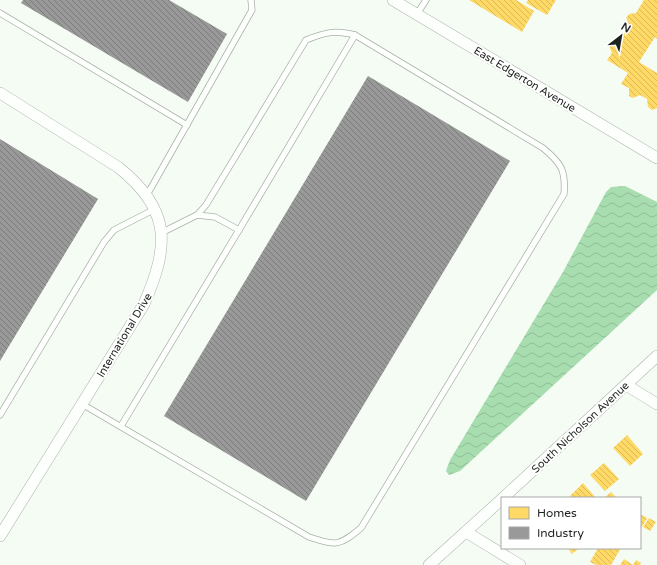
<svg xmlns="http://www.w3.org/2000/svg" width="657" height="565" font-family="'Varela Round',sans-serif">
<defs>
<pattern id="water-waves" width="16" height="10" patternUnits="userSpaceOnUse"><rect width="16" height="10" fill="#a8ddb0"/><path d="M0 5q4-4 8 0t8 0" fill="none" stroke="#90bd97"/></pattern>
<pattern id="homes-back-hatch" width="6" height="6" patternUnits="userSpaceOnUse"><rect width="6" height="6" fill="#ffd966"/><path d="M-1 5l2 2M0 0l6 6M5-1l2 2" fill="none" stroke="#daba58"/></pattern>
<pattern id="industry-back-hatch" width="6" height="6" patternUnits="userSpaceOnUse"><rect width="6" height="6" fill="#999"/><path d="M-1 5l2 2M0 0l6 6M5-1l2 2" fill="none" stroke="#7c7c7c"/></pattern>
</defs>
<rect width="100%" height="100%" fill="#f4fcf4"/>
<path fill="url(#water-waves)" d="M625,186L657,202V290L460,471L449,475L446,471L450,460L563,272L606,192L611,187Z"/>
<g fill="url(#homes-back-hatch)">
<path d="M469,0H516L534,11L522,32Z"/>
<path d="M528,0H556L547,15L526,3Z"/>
<path d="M644,0H657V39L655,37L639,62L657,73V108L652,110L648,107L647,99L640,95L633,98L629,96V88L621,84L628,73L607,60L612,53L609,46L612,42L619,41L629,24L626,18L629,14L636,13Z"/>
<path d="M627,435L643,454L630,466L613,448Z"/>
<path d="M604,463L619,479L605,491L590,475Z"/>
<path d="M583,483L596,498H572L570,496Z"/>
<path d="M611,492L617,498H604Z"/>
<path d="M640,514L647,518L640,530Z"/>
<path d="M649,518L656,522L650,531L643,527Z"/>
<path d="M571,548H577L578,549L572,554L569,550Z"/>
<path d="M598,548H621L611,565H596L590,562Z"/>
<path d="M624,559L633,565L636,560L641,563L640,565H620Z"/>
</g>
<g fill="url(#industry-back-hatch)">
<path d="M23,0H169L227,34L188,102L21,3Z"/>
<path d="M368,76L510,161L306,501L164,416Z"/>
<path d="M0,139L98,199L0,361Z"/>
</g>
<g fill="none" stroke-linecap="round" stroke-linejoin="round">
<g stroke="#abb1ab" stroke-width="7">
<g id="lane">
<path d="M0,13L187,125"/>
<path d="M417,14L426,0"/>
<path d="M147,195L252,10L251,0"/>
<path d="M197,215L215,217L239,230L355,35"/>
<path d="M82,404L309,537C337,546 339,546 361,528L564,194C566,170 561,163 543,148L355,35C335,30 326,32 306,40L206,205L197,215L161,233"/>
<path d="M0,415L104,242L114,230L155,209"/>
<path d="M121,426L239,230"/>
</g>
</g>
<g stroke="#abb1ab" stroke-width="12">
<g id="street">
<path d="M393,0L657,158"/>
<path d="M0,93L118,167C171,209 170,245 144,304L0,536"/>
<path d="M626,385L657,404"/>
<path d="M503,498L657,356"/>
<path d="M466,532L520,565"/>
<path d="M429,565L502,499"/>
</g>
</g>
<use href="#lane" stroke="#fdfffd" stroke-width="5.5"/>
<use href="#street" stroke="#fdfffd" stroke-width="11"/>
</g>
<g text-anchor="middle" stroke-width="4" stroke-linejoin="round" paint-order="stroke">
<g font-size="11" fill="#1e231e" stroke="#fff">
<text transform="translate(525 79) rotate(31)" y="4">East Edgerton Avenue</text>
<text transform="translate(124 335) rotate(-59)" y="4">International Drive</text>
<text transform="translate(580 427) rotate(-43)" y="4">South Nicholson Avenue</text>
</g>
</g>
<rect x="501" y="497" width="140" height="52" fill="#ffffff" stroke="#a5a7a5"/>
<rect x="509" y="507" width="20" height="12" fill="#ffd966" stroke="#a5a7a5"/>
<text x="537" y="517" font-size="12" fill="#1e231e">Homes</text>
<rect x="509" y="527" width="20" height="12" fill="#999999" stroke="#a5a7a5"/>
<text x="537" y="537" font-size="12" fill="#1e231e">Industry</text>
<g transform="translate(621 36) rotate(31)" stroke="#ffffff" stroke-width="3" paint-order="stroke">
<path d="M0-3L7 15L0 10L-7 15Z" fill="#1e231e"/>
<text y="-6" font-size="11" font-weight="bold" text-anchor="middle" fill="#1e231e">N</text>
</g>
</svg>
